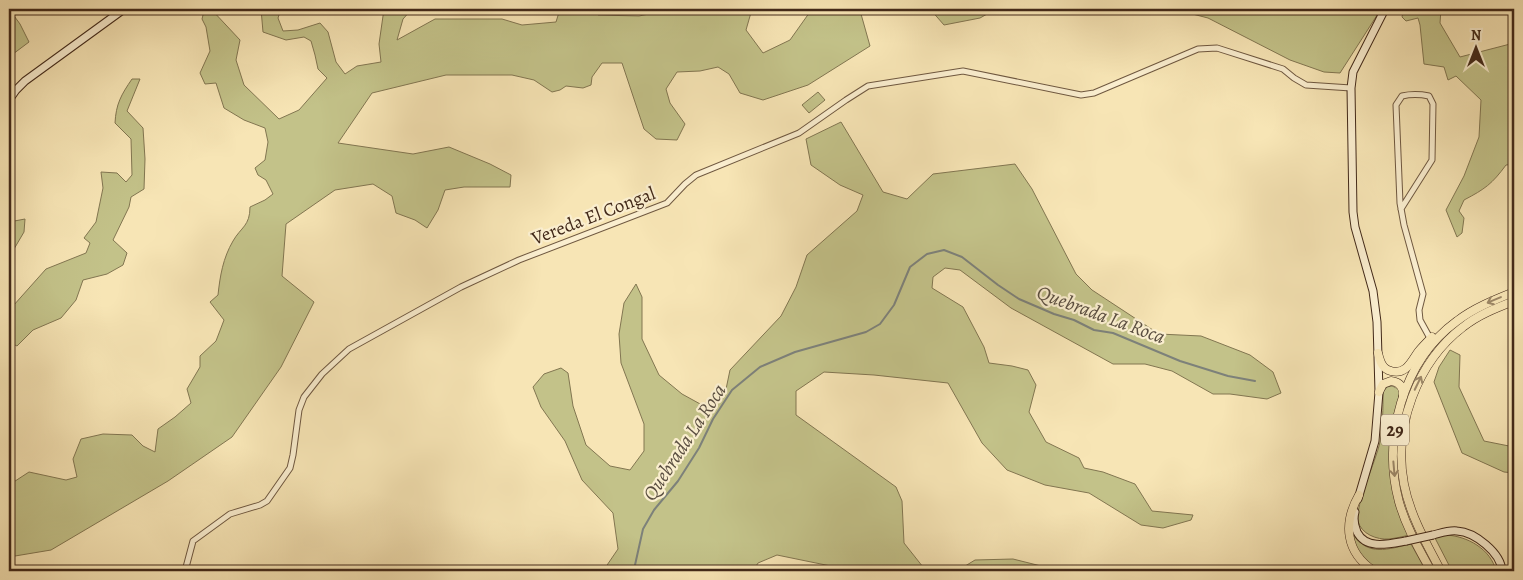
<svg xmlns="http://www.w3.org/2000/svg" width="1523" height="580" font-family="Alegreya,serif">
<rect width="100%" height="100%" fill="#f7e5b5"/>
<filter id="stains"><feTurbulence type="fractalNoise" baseFrequency=".004" numOctaves="4"/><feColorMatrix values="0 0 0 0 .2 0 0 0 0 .09 0 0 0 0 .02 0 0 0 .5 -.17"/></filter>
<radialGradient id="worn" r=".72"><stop offset=".6" stop-color="#630" stop-opacity="0"/><stop offset="1" stop-color="#630" stop-opacity=".3"/></radialGradient>
<g fill="#c3c289" stroke="#827651">
<path d="M9,9L20,24L29,42L9,57Z"/>
<path d="M206,9H211L240,40L236,60L244,85L279,119L299,110L327,78L318,69L315,55L311,41L304,37L286,40L263,32L261,9H281L278,18L283,31L298,30L320,23L328,32L336,62L345,74L357,66L381,62L379,44L384,9H412L403,19L397,40L435,19H502L522,25L556,22L560,9H596L598,15L639,16L673,9H752L746,30L763,53L790,40L812,9H866L861,14L870,46L808,85L763,100L740,93L729,74L718,67L700,71L677,72L666,89L670,103L685,124L677,140L656,139L644,129L622,63H602L592,77L591,85L583,88L566,86L560,90L552,92L534,80L512,75H446L372,93L338,143L413,154L449,147L490,164L511,175L510,187H464L445,190L438,210L427,228L415,220L396,213L392,196L373,184L335,190L286,224L282,276L314,302L281,367L232,437L168,481L51,550L9,557V485L29,472L66,480L77,477L73,459L81,439L103,434L132,435L143,446L155,452L158,429L175,417L191,403L187,389L200,367V356L216,341L224,320L210,302L218,295C220,276 223,258 233,241C241,227 250,226 250,207L265,200L273,194L266,180L258,175L255,168L265,160L268,142L265,128L244,120L224,108L216,83L205,84L200,73L210,51L206,27L202,19L204,11Z"/>
<path d="M930,9H996L980,18L944,25Z"/>
<path d="M1173,9H1381L1340,73L1324,72L1290,60L1208,18Z"/>
<path d="M1408,9H1441L1440,23L1460,57L1514,43V164L1506,165C1492,184 1485,189 1464,200L1459,211L1464,218L1462,233L1457,237L1446,210L1464,176L1479,137L1481,100L1456,76L1448,80L1444,67L1424,64L1420,25L1418,18L1406,21L1402,17L1403,12Z"/>
<path d="M132,79H140L127,111L143,128L145,159L144,189L131,197L129,207L113,240L127,253L123,265L107,274L83,280L76,300L61,318L33,330L17,346L9,342V307L13,306L46,269L86,253L90,243L84,238L96,222L103,188L101,172L117,173L126,182L132,175L131,139L115,123C116,104 121,95 132,79Z"/>
<path d="M818,92L825,100L809,113L802,105Z"/>
<path d="M841,122L883,192L907,199L933,174L1015,164L1032,189L1076,274L1092,290L1159,334L1201,336L1250,355L1273,372L1281,393L1267,399L1230,394H1213L1172,371L1145,364H1113L1011,308L960,270L945,268L933,277L932,288L963,307L984,347L989,363L1012,366L1028,370L1036,385L1029,412L1046,442L1079,458L1084,468L1103,472L1135,484L1152,511L1193,515L1191,520L1163,528L1141,525L1089,493L1045,485L1007,470L982,443L948,383L874,375L824,372L796,391V415L896,487L902,501L904,543L923,567L935,571H855L777,555L758,563L753,571H603L618,549L613,513L582,480L565,441L541,407L533,387L544,374L561,368L568,373L573,406L586,445L610,466L630,470L644,451V424L621,363L619,334L624,303L636,284L642,297V339L659,375L682,394L702,405L725,394L730,370L781,316L796,287L807,255L857,211L863,195L840,185L811,165L806,139Z"/>
<path d="M25,219L24,232L14,249L9,285V222Z"/>
<path d="M1450,350L1460,355L1459,387L1484,441L1514,447V473L1504,472L1462,453L1434,382L1439,367Z"/>
<path d="M1392,386C1397,388 1400,390 1400,396C1396,412 1391,428 1390,445C1388,476 1400,506 1409,535C1402,537 1396,538 1389,539C1377,540 1361,534 1358,521C1355,505 1376,461 1380,442C1383,426 1383,408 1383,392L1387,387Z"/>
<path d="M1353,534C1368,557 1388,549 1411,544L1426,571C1399,571 1375,579 1359,552C1356,545 1353,541 1353,534Z"/>
<path d="M1446,535C1467,536 1491,549 1496,571H1452L1435,538Z"/>
<path d="M1013,559L1061,571H957L975,560Z"/>
</g>
<g fill="none" stroke-linecap="round" stroke-linejoin="round">
<path stroke="#7d817a" stroke-width="2" d="M635,571V565L643,529L654,510L678,481L699,448L713,419L732,390L760,367L795,352L866,332L880,324L894,305L910,267L927,254L944,250L962,257L998,285L1019,299L1054,314L1074,320L1094,330L1113,333L1180,361L1228,376L1255,381"/>
<g stroke="#6f5840" stroke-width="7">
<g id="minor">
<path d="M1401,209L1432,160L1433,104L1429,96C1419,94 1411,94 1402,96L1396,105L1400,203L1404,225L1423,294L1419,310L1420,320L1431,340"/>
<path d="M185,571L193,541L230,514L260,505L267,501L290,468L293,455L299,410L304,397L322,374L349,349L461,287L519,260L667,203L685,184L696,175L799,133L846,100L868,86L963,71L1081,95L1094,93L1198,49L1217,48L1283,69L1294,78L1306,85L1351,88"/>
</g>
</g>
<g stroke="#422919" stroke-width="9">
<g id="secondary">
<path d="M9,100L16,90L25,81L124,9"/>
<path d="M1358,499L1375,441L1379,392L1377,322L1373,291L1355,227L1353,212L1351,88L1353,72L1385,9"/>
<path d="M1355,512C1353,519 1354,525 1357,532C1366,550 1389,544 1406,541"/>
<path d="M1433,535C1441,533 1449,530 1457,531C1475,532 1501,553 1502,571"/>
</g>
</g>
<g stroke="#422919" stroke-width="9">
<g id="trunk">
<path d="M1378,353C1380,361 1382,369 1391,371C1406,375 1411,362 1418,352C1422,347 1427,342 1432,337"/>
<path d="M1379,392L1383,384L1391,381C1400,382 1404,387 1403,396"/>
<path d="M1359,495C1343,523 1345,552 1374,571"/>
<path d="M1431,571C1419,549 1406,527 1399,502C1382,439 1402,361 1457,321C1474,308 1494,300 1514,292"/>
<path d="M1441,571C1426,543 1410,515 1404,484C1393,427 1417,362 1463,327C1478,315 1496,308 1514,301"/>
</g>
</g>
<use href="#minor" stroke="#faeecf" stroke-width="5"/>
<use href="#secondary" stroke="#faeecf" stroke-width="7"/>
<use href="#trunk" stroke="#f7e5b5" stroke-width="8"/>
<g stroke="#422919" stroke-width="9" stroke-linecap="butt">
<path id="secondary-bridge" d="M1406,541L1433,535"/>
</g>
<use href="#secondary-bridge" stroke="#faeecf" stroke-width="7"/>
</g>
<defs><path id="oneway-shaft" d="M-6 0H5M1.5-3L5.5 0L1.5 3" fill="none" stroke-width="1.6" stroke-linecap="round" stroke-linejoin="round" transform="scale(1.25)"/></defs>
<g stroke="#9c8767">
<use href="#oneway-shaft" transform="translate(1494 300) rotate(157)"/>
<use href="#oneway-shaft" transform="translate(1418 383) rotate(-64)"/>
<use href="#oneway-shaft" transform="translate(1394 469) rotate(85)"/>
</g>
<g text-anchor="middle" stroke-width="4.5" stroke-linejoin="round" paint-order="stroke">
<rect fill="#faeecf" stroke="#796450" stroke-width="1" x="1381" y="414.5" width="28" height="31" rx="4"/>
<g font-size="18" font-weight="bold" fill="#422919">
<text x="1395" y="436">29</text>
</g>
<g font-size="19" fill="#422919" stroke="#faeecf">
<text transform="translate(593 215) rotate(-21)" y="7">Vereda El Congal</text>
</g>
<g font-size="20" font-style="italic" fill="#5a4e41" stroke="#faeecf">
<text transform="translate(1101 314) rotate(20)" y="7">Quebrada La Roca</text>
<text transform="translate(684 442) rotate(-57)" y="7">Quebrada La Roca</text>
</g>
</g>
<rect width="1523" height="580" fill="none" stroke="#f7e5b5" stroke-width="30"/>
<rect x="10" y="10" width="1503" height="560" fill="none" stroke="#422919" stroke-width="2.5"/>
<rect x="15" y="15" width="1493" height="550" fill="none" stroke="#422919"/>
<g transform="translate(1476 48)" stroke="#faeecf" stroke-width="4" paint-order="stroke">
<path d="M0-4L9 19L0 12L-9 19Z" fill="#422919"/>
<text y="-8" font-size="14" font-weight="bold" text-anchor="middle" fill="#422919">N</text>
</g>
<rect width="100%" height="100%" filter="url(#stains)"/>
<rect width="100%" height="100%" fill="url(#worn)"/>
</svg>
